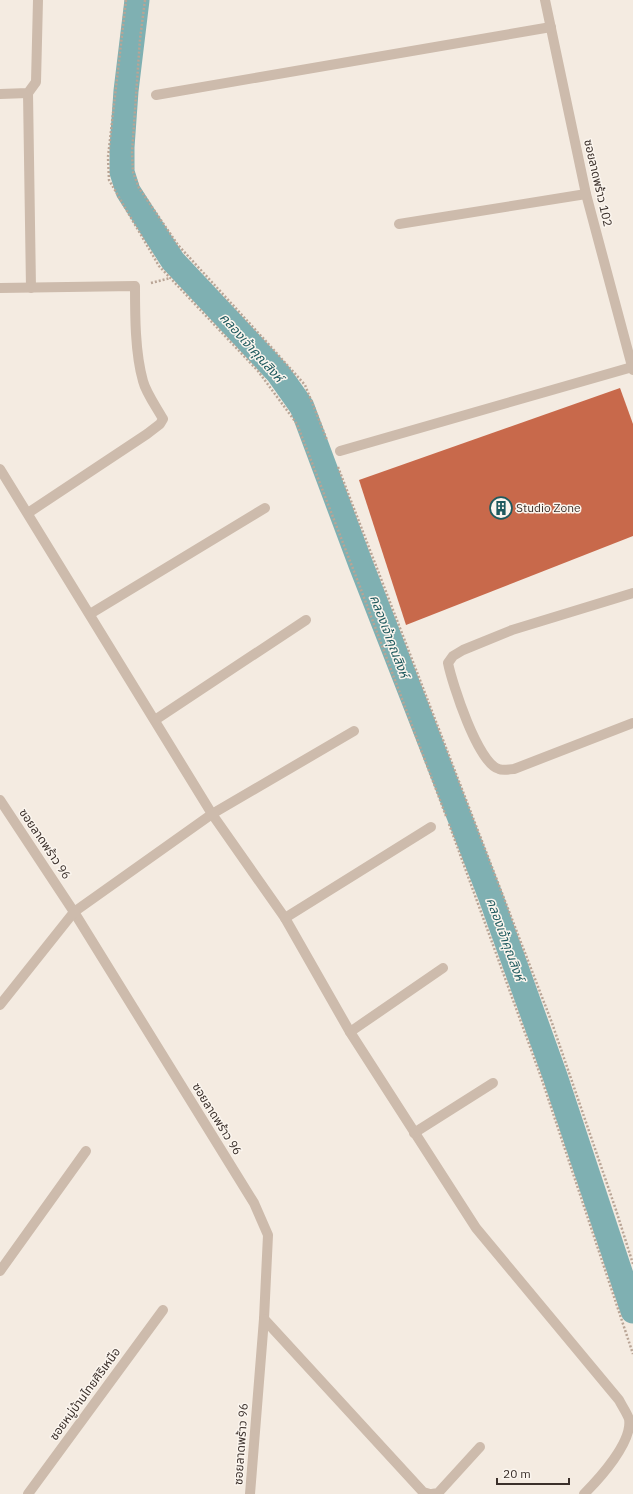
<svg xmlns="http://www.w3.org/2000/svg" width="633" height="1494" font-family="'IBM Plex Sans','Noto Sans Thai',sans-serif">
<rect width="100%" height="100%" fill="#f4ebe1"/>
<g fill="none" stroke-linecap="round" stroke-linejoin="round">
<path stroke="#7fb0b2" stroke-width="25" d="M137,0L126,91L122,147V172L128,191L173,261L278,373L302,407L361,565L490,895L555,1076L633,1311"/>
</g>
<path fill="#c8694b" d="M620,388L633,424V536L406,625L359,480Z"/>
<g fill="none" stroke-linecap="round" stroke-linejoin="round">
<g stroke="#b9a596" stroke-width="2.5" stroke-dasharray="2 2" stroke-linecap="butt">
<path d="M126,0L108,157L109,180L159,266L258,371L297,424L360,587L446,816"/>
<path d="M145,0L140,39L132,153L133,172L139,188L178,245L273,349L305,385L327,440"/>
<path d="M151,283L170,278"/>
<path d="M338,467L552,1023L616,1210L633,1264"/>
<path d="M449,824L541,1077L633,1354"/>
</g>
<path stroke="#cdbbac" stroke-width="10" d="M633,593L512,630L463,650L453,656L448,663C452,683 478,764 499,769C503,771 510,769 514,769L633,723"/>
<g stroke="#cdbbac" stroke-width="10">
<path d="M545,0L586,194L633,370"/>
<path d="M28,93L31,288"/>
<path d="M0,94L28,93L36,82L38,0"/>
<path d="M156,95L551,27"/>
<path d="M399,224L586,194"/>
<path d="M0,288L135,286C135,315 135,353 143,381C146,393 157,408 163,419L160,424L147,434L28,513"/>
<path d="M340,451L632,367"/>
<path d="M0,469L212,814L285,918L350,1032L476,1228L619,1400C622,1406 627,1413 629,1419C633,1442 599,1479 584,1494"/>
<path d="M90,614L265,508"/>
<path d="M155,720L306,620"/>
<path d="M0,800L74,912L254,1203L268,1235L264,1319L250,1494"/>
<path d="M285,918L431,827"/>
<path d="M0,1005L74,912L212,814L354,731"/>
<path d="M350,1032L443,968"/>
<path d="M414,1133L493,1083"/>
<path d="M0,1271L86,1151"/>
<path d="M264,1319L423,1492L430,1494"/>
<path d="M28,1494L163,1310"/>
<path d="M432,1494L438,1493L480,1447"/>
</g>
</g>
<defs>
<g id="building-ring" transform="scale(1.15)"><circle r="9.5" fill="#fbf5ee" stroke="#1f5a5e" stroke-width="1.5"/><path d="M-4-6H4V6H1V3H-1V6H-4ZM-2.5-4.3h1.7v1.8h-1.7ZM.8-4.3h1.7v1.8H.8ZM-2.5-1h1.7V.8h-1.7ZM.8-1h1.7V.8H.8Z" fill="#1f5a5e"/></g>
</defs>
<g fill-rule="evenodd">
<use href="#building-ring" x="501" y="508"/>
</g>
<g text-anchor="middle" stroke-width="3" stroke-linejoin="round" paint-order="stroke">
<g font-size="12" fill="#3b302b" stroke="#fbf5ee">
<text transform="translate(598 183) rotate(77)" y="4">ซอยลาดพร้าว 102</text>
<text transform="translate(45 844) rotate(56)" y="4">ซอยลาดพร้าว 96</text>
<text transform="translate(217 1119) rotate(58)" y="4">ซอยลาดพร้าว 96</text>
<text transform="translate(85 1394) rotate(-54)" y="4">ซอยหมู่บ้านไทยศิริเหนือ</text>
<text transform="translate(241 1444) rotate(-86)" y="4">ซอยลาดพร้าว 96</text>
</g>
<g font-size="12" fill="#3b302b" stroke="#fbf5ee" text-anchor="start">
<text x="516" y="512">Studio Zone</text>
</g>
<g font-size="13" font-style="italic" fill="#1f5a5e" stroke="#fbf5ee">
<text transform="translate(252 347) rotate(48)" y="5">คลองเจ้าคุณสิงห์</text>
<text transform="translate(390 636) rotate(69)" y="5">คลองเจ้าคุณสิงห์</text>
<text transform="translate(506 939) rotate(70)" y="5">คลองเจ้าคุณสิงห์</text>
</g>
</g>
<path d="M497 1478v6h72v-6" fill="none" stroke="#3b302b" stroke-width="2"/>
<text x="503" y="1478" font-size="12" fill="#3b302b" stroke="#fbf5ee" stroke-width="3" paint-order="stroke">20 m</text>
</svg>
